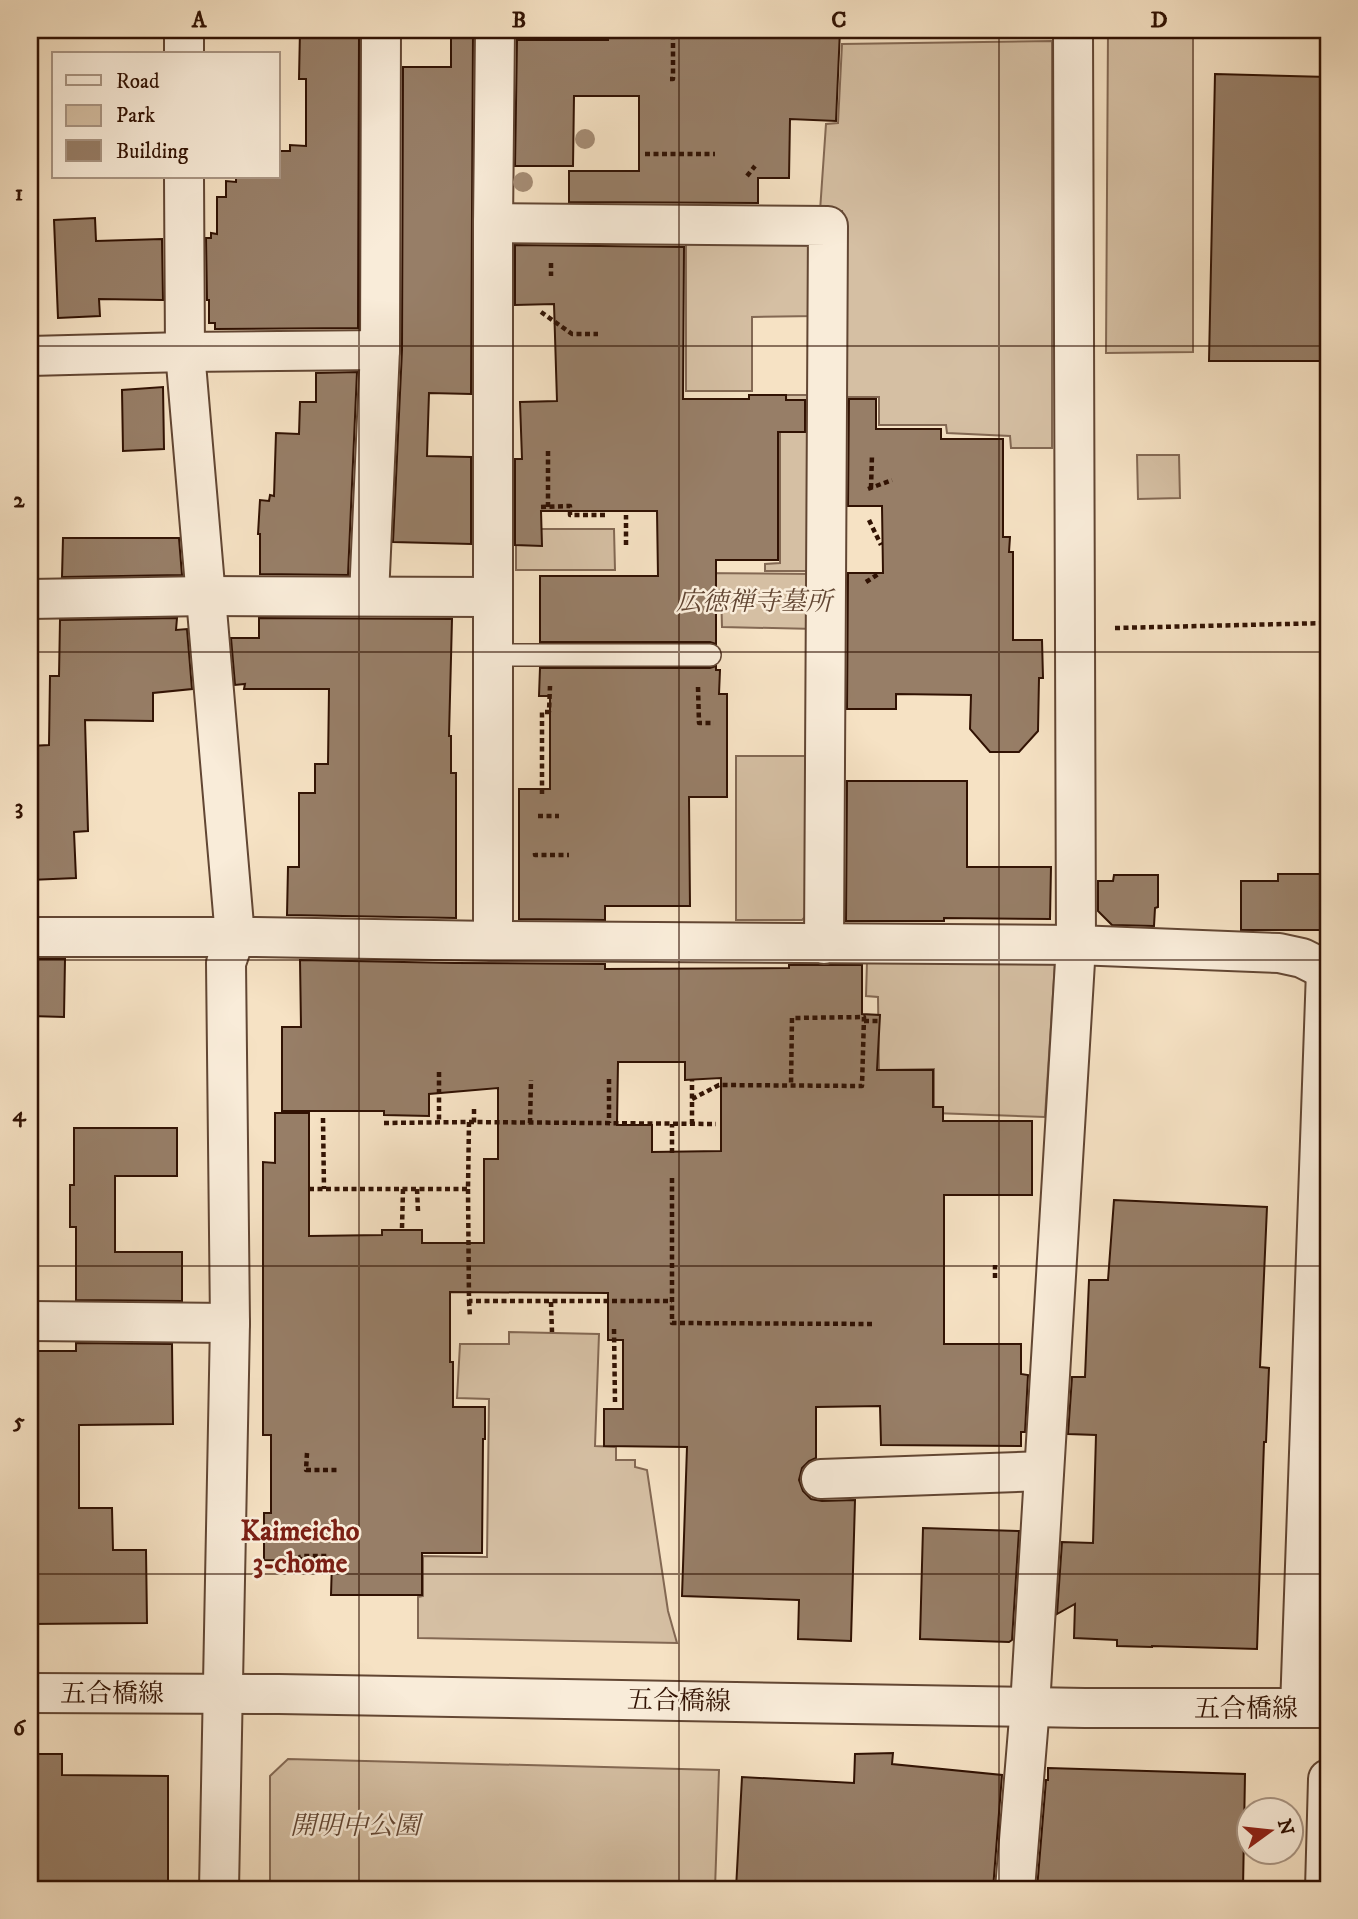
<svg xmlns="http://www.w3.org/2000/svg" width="1358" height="1919" font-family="'IM FELL DW Pica','Noto Serif JP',serif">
<rect width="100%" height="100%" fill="#f6e2c4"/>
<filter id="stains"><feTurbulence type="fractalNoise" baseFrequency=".00286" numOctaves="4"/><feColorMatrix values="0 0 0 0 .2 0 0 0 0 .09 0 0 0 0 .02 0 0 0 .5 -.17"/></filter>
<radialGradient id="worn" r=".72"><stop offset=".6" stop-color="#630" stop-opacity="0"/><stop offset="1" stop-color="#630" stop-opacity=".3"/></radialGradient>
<g fill="#d5bfa3" stroke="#836853" stroke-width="2">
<path d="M1108,30H1193V352L1106,353Z"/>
<path d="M1052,41V448H1011L1010,436L947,433L946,425H879V397H843L842,211H820L826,124L838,123L842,44Z"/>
<path d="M816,237V316L752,317V391H686V240Z"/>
<path d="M786,395H817L816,571H765V564L780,563V432H787Z"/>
<path d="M1137,455H1179L1180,498L1138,499Z"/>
<path d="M528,529H614L615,570H516V532Z"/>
<path d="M692,573L815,574V629L722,627L721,590L692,589Z"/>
<path d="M736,756H812V910L802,920H736Z"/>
<path d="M867,961L1055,963L1045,1117L934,1113V1069L879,1070L878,997L866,996Z"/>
<path d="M509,1332L599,1334L595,1446L616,1447V1460H635V1467L647,1470L668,1611L677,1643L418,1638V1597L423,1596V1556L487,1557L489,1399L457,1398L460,1344H509Z"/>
<path d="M288,1759L719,1770L715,1889H270V1776Z"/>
</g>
<g fill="#977e67" stroke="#311203" stroke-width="2" fill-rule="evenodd">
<path d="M300,30H352V35H359L358,328L215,329V323H209V300H207L206,238H211V233L217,234V197H226V181L236,182V177H278V151H290V145L306,146V79H299Z"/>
<path d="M608,30H840L836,121L790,119L789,178H758V203L569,202V171H639V96H574L573,166H515L517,40H608Z"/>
<path d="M451,33H473L471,394L429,393L427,456L471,457V544L393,542L402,350L403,67H451Z"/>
<path d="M1215,74L1328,77V361H1209Z"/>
<path d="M95,218L96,241L162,239L163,300L99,299L100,316L58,318L54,220Z"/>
<path d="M515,245L684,247L683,399H749V395H786V400H805V432H778V560H716V644L710,642H540V576H658L657,511H541L542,546L515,545V459H522L520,402L557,401L554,304L515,305Z"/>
<path d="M357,372L348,575L260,574V534H258L260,500L269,501L270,495L274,496L276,433L299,434L300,402H316V373Z"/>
<path d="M163,387L164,449L123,451L122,390Z"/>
<path d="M849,399H876V429H941V439H1003V537H1010L1009,552H1013V640H1042L1043,678H1039L1038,731L1019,752H990L970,729L971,695L896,694V709H847L848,573H883L882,506H848Z"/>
<path d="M63,538H179L182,575L62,577Z"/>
<path d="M177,618L176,630L187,629L192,689L153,693V721L85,720L88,831L74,832L76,878L30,880V746L49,745L50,676H59L60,620Z"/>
<path d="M259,618L452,619L449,736H451V773H456V918L287,915L288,867H299V793H315V764H328L329,689H244L245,684L235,685L231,638H259Z"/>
<path d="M716,666V670H720L719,694H727V797H689L690,906H605V920L519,919V789H550V696H539L540,668H710Z"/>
<path d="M847,781H967V867H1051L1050,919L944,918V921H846Z"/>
<path d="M1278,874H1328V930H1241V881H1278Z"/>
<path d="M1114,875H1158V907L1155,908L1154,926L1112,925L1098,911V881H1113Z"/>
<path d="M30,959H65L64,1017L30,1016Z"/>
<path d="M300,960L455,963L605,964V969L789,968V965H862V1014L880,1015L877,1070H933V1107H943V1121H1032V1195H944V1344H1021V1374L1028,1375L1025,1432H1021V1446L881,1445L880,1406L816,1407V1458L809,1461L802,1468L799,1480L803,1491L811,1499L822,1501L855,1500L851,1641L798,1639L799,1600L682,1596L687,1447L604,1446V1409H623V1340H608V1293L450,1292V1362H453V1407H485V1439H483L482,1553H422V1595H331L332,1561L264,1560V1513H271V1435H263V1162L275,1163V1113H309V1236L382,1235V1230H422V1243H484V1159H498V1088L429,1094V1116L384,1115V1111H282V1027H301ZM618,1062H685V1080L721,1078V1151L652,1152V1125H617Z"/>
<path d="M74,1128H177V1176H115V1252H182V1301L76,1300V1227H70V1185H74Z"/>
<path d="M1114,1200L1267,1207L1260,1367L1269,1368L1266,1442H1264L1257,1649L1152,1646V1647L1117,1646V1640L1074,1638L1075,1604L1057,1614L1062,1542L1093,1543L1096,1435L1068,1434L1072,1377H1085L1089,1280H1108Z"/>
<path d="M76,1343L172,1344L173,1424L79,1425V1508H112L113,1550H146L147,1623L30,1624V1351H76Z"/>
<path d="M923,1528L1019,1531L1012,1640L1009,1642L920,1639Z"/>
<path d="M893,1753L892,1764L1002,1775L993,1889H914L915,1886L736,1889L742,1777L854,1783L855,1754Z"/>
<path d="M30,1754H62V1775L168,1776V1889H30Z"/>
<path d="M1048,1768L1245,1774L1243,1889H1037L1046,1780H1048Z"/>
</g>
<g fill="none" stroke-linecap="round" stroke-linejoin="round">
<g stroke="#624633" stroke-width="24">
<path id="service" d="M493,655H710"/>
</g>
<g stroke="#624633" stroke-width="42">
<g id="minor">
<path d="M184,30V54"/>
<path d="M184,177L185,352L235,937"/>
<path d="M493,223L828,226L824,944"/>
<path d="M30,356L185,352L380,350"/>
<path d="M369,596L380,350L381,30"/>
<path d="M30,599L206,596L493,597"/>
<path d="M30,937H256L493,941L1076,945L1279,953L1302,958L1328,971"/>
<path d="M493,941V223L495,30"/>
<path d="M30,1321L230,1323"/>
<path d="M821,1479L1044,1471"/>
<path d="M1015,1889L1030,1706L1076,945L1073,30"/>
</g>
</g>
<g stroke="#624633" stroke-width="42">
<g id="tertiary">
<path d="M30,1693L279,1694L1085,1708H1328"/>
<path d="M1300,1708L1326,971"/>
<path d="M219,1889L230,1323L226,963L235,937"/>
<path d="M1325,1889L1328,1779"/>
</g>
</g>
<g stroke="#311203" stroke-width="4.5" stroke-dasharray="5 3.5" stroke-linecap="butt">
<path d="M670,79H673V30"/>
<path d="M645,154H715"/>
<path d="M747,176L755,166"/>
<path d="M551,263V276"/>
<path d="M541,312L572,334H598"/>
<path d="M548,451V507"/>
<path d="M871,488L872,455"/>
<path d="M868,489L892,480"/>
<path d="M541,507L570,506V515H605"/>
<path d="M869,520L881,545"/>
<path d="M626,545V515"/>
<path d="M866,582L880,573"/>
<path d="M1115,628L1328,623"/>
<path d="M698,687L699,723H714"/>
<path d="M542,794V712H549L550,686"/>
<path d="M538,816H559"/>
<path d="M535,853V855H569"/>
<path d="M864,1021H879"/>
<path d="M439,1072V1122"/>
<path d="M609,1079V1123"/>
<path d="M692,1099L719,1085L862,1086L864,1017L792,1018L791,1086"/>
<path d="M474,1109V1123"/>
<path d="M323,1118L324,1189"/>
<path d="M469,1122L716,1124"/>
<path d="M530,1123L531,1080"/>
<path d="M692,1124V1079"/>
<path d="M672,1153V1124"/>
<path d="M672,1178V1323L875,1324"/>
<path d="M309,1189H468L469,1122L384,1123"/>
<path d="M417,1189L418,1211"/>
<path d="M468,1189L469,1301H672"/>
<path d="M402,1228L403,1189"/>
<path d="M995,1278V1265"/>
<path d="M469,1301L470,1317"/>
<path d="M551,1302L552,1332"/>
<path d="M614,1329L615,1402"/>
<path d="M307,1453L306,1470H339"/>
<path d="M315,1565L301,1564L300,1557L304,1556H327"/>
</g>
<use href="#service" stroke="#f9ecd9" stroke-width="21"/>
<use href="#minor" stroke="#f9ecd9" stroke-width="38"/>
<use href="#tertiary" stroke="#f9ecd9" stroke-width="38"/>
</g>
<g fill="#a58c74">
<circle cx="585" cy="139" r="10"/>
<circle cx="523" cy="182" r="10"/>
</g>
<path fill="none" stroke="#311203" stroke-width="2" stroke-opacity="0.55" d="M359,30V1889M679,30V1889M999,30V1889M30,346H1328M30,652H1328M30,960H1328M30,1266H1328M30,1574H1328"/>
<g text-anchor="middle" stroke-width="5" stroke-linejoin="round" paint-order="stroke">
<g font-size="26" font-style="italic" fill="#624633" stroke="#f9ecd9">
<text x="754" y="610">広徳禅寺墓所</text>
<text x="355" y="1834">開明中公園</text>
</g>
<g font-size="26" fill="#311203" stroke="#f9ecd9">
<text x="112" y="1702">五合橋線</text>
<text transform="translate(679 1700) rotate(1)" y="9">五合橋線</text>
<text x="1246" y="1717">五合橋線</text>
</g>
<g font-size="28" font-weight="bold" fill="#7a1f14" stroke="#f9ecd9">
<text x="300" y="1540">Kaimeicho<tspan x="300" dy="32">3-chome</tspan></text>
</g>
</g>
<rect width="1358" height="1919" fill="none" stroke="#f6e2c4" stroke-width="77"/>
<rect x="52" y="52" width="228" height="126" fill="#f9ecd9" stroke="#a99583" stroke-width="2"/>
<rect x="66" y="75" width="35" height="10" fill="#f9ecd9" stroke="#a99583" stroke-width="2"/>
<text x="116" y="88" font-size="21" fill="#311203">Road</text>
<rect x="66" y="105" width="35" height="21" fill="#d5bfa3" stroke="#a99583" stroke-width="2"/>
<text x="116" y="122" font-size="21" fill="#311203">Park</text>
<rect x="66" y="140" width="35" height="21" fill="#977e67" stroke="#a99583" stroke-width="2"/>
<text x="116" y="158" font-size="21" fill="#311203">Building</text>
<g transform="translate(1270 1831) rotate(75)"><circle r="33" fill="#f9ecd9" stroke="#a99583" stroke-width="2"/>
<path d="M0-5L12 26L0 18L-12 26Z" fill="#8f2418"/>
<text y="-10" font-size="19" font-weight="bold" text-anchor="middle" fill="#311203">N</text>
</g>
<rect x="38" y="38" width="1282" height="1843" fill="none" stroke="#311203" stroke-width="2.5"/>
<g font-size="23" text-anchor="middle" font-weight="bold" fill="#311203">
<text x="199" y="27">A</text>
<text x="519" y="27">B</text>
<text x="839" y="27">C</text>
<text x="1159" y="27">D</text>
<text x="19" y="200">1</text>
<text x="19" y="507">2</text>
<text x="19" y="814">3</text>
<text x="19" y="1121">4</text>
<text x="19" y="1428">5</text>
<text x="19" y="1735">6</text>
</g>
<rect width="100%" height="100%" filter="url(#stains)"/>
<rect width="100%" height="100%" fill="url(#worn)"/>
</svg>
